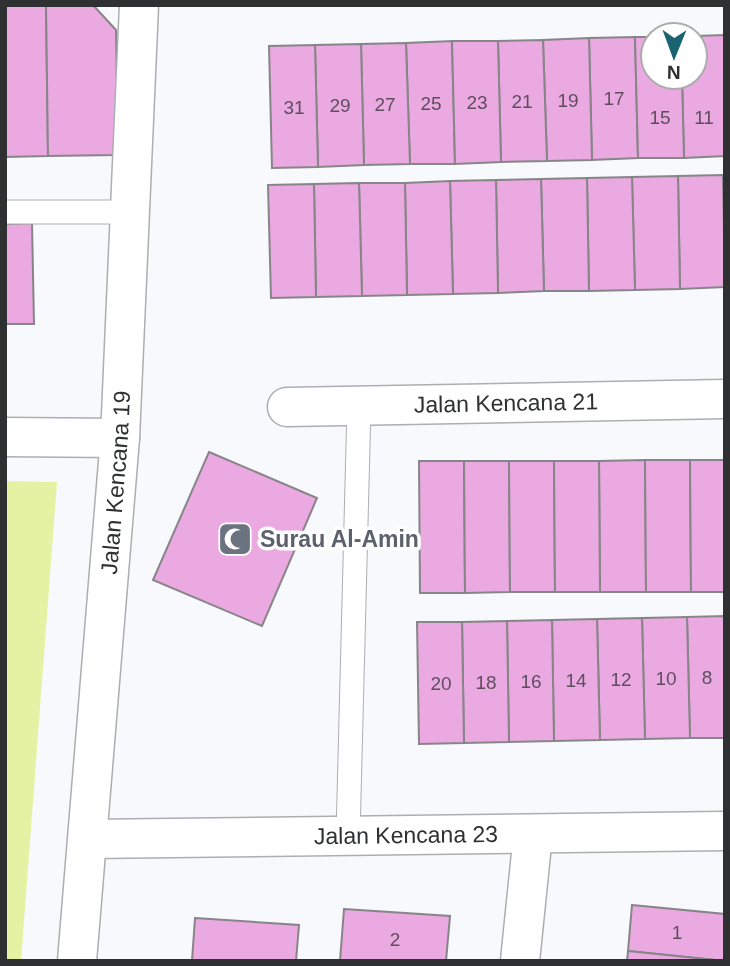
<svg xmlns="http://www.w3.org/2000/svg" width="730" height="966" font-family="Helvetica,sans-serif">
<rect width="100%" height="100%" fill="#f7f9fc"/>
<path fill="#e6f2a3" d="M5,481L57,482L21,961H5Z"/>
<g fill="#eba9e2" stroke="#878587" stroke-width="2">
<path d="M5,5H46L48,156L5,157Z"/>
<path d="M46,5H93L116,30L118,155L48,156Z"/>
<path d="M725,35V156L684,158L682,77H695V36Z"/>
<path d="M635,37L638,158L592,160L589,38Z"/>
<path d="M635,37H653V77H682L684,158H638Z"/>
<path d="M589,38L592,160L547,161L543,40Z"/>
<path d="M543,40L547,161L501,162L498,41Z"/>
<path d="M452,41L455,164H410L406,43Z"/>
<path d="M452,41H498L501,162L455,164Z"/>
<path d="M406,43L410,164L364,165L361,44Z"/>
<path d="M361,44L364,165L318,167L315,45Z"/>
<path d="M315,45L318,167L272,168L269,46Z"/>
<path d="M723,175H725V237Z"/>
<path d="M723,175L725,287L680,289L678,176Z"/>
<path d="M678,176L680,289L635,290L632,177Z"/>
<path d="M632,177L635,290L589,291L587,178Z"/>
<path d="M587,178L589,291H544L541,179Z"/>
<path d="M541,179L544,291L498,293L496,180Z"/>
<path d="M496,180L498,293L453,294L450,181Z"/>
<path d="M450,181L453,294L407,295L405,183Z"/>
<path d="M359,183H405L407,295L362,296Z"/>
<path d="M359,183L362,296L316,297L314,184Z"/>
<path d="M314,184L316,297L271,298L268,185Z"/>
<path d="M32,223L34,324H5V224Z"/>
<path d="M209,452L317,498L262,626L153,580Z"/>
<path d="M645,460L646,592H600L599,461Z"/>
<path d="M645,460H690L691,592H646Z"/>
<path d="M690,460H725V592H691Z"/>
<path d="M419,461H464L465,593H420Z"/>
<path d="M464,461H509L510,592L465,593Z"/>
<path d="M509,461H554L555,592H510Z"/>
<path d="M554,461H599L600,592H555Z"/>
<path d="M725,616V738H690L687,617Z"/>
<path d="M687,617L690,738L645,739L642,618Z"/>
<path d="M642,618L645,739L600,740L597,619Z"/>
<path d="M597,619L600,740L554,741L552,620Z"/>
<path d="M552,620L554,741L509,742L507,621Z"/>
<path d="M507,621L509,742L464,743L462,622Z"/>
<path d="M417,622H462L464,743L419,744Z"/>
<path d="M632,905L725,914V961L628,951Z"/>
<path d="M344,909L450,916L446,961H340Z"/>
<path d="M195,918L299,925L296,961H192Z"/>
<path d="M628,951L725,961H627Z"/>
</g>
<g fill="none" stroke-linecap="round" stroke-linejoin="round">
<g stroke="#acaeb0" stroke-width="25">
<g id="lane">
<path d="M5,212H130"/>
<path d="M348,836L359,406"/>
</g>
</g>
<g stroke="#acaeb0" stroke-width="41">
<g id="street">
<path id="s1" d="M287,407L725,399"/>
<path d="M5,437L120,438"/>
<path id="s2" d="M88,839L725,831"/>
<path id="s3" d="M77,961L120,438L139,5"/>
<path d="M520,961L533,834"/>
</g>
</g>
<use href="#lane" stroke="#fff" stroke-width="23"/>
<use href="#street" stroke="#fff" stroke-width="38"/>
</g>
<defs>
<g id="mosque-square" transform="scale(1.75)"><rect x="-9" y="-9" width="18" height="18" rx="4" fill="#6b7280" stroke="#fff"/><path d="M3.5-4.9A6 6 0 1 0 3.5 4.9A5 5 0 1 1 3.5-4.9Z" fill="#fff"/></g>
</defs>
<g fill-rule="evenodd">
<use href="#mosque-square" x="235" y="539"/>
</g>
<g text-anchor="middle" stroke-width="7" stroke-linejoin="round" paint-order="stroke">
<g font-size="19" fill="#5e4e5d">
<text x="614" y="105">17</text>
<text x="568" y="107">19</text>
<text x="522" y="108">21</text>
<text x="477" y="109">23</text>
<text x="431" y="110">25</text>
<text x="385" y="111">27</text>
<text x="340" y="112">29</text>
<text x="294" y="114">31</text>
<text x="660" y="124">15</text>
<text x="704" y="124">11</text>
<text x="707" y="684">8</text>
<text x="666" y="685">10</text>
<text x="621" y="686">12</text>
<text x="576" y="687">14</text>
<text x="531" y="688">16</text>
<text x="486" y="689">18</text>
<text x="441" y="690">20</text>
<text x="677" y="939">1</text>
<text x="395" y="946">2</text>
</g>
<g font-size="23" fill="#2f3031" stroke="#fff">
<text dy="8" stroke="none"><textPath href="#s1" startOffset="219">Jalan Kencana 21</textPath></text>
<text dy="8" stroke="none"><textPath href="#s3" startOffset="480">Jalan Kencana 19</textPath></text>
<text dy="8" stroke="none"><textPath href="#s2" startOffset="318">Jalan Kencana 23</textPath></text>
</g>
<g font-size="23" font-weight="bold" fill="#5b616d" stroke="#fff" text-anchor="start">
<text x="260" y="547">Surau Al-Amin</text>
</g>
</g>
<rect width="730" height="966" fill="none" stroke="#2f3031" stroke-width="14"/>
<g transform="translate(674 56) rotate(181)"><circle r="33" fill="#ffffff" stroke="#acacad" stroke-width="2"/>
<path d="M0-5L12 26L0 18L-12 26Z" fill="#1a6371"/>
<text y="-10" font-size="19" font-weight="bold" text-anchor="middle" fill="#2f3031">N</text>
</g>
</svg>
